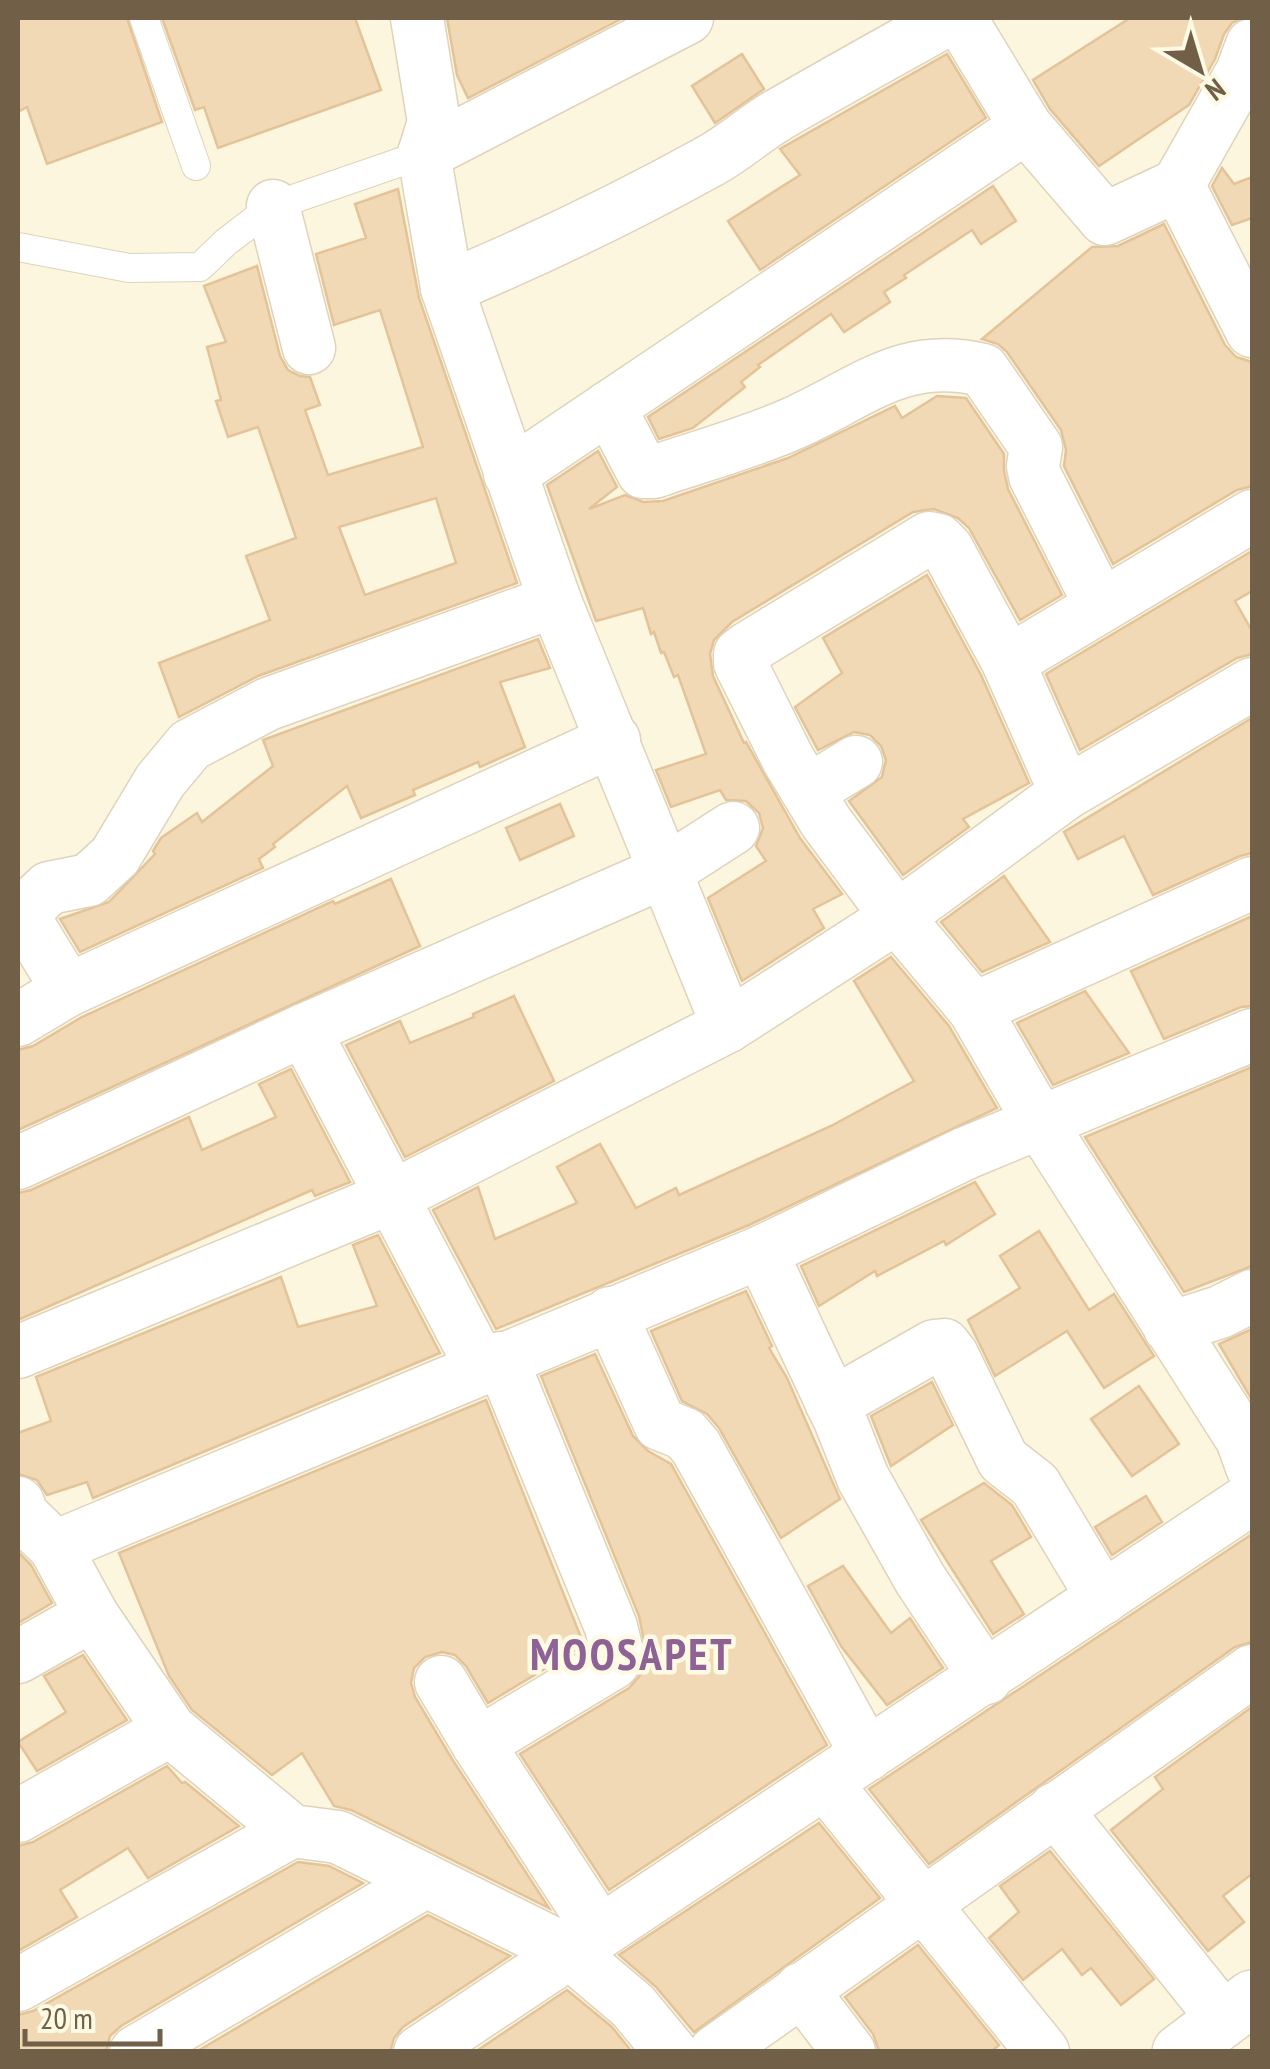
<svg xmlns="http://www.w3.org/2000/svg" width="1270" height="2069" font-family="'PT Sans Narrow',sans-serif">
<rect width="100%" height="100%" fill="#fcf6df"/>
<g fill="#f1d9b6" stroke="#e3c397" stroke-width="2.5" fill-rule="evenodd">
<path d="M18,18H127L162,122L47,164L27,107L18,112Z"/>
<path d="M162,18H355L381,90L218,148L204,107L195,110Z"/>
<path d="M447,18H623L468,98L457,75Z"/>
<path d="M1130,18H1242L1232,23L1224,34L1215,59L1189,105L1099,166L1050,109L1033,80Z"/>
<path d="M742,54L764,89L715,123L692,86Z"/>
<path d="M947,54L986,118L760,270L728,221L800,175L780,149Z"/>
<path d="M1222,168L1234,184L1252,177V218L1232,225L1212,186Z"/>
<path d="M993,186L1016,221L981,244L972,230L904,275L906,278L884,292L890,302L844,332L831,314L758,365L760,367L741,382L745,387L693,428L659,439L648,417Z"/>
<path d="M398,189L419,298L517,583L258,676L179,717L159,663L270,620L246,556L296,538L258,427L228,437L216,401L221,400L207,347L226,342L204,286L257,266L280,356L288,370L300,376L310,377L320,405L305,410L328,475L423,447L380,310L334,325L316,254L366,238L355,204ZM436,498L456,563L365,595L339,527Z"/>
<path d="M1164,224L1225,345L1236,357L1252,362V486L1237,490L1113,564L1064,466L1066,450L1061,430L1007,352L998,344L982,339L1092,247L1118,246Z"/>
<path d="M937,396L966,398L1004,454V471L1008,489L1062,595L1020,620L969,528L958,518L934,509L913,512L732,622L714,640L710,654L713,676L744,743L746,742L800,838L842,894L813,909L824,928L742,981L708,898L766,861L756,846L763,828L759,813L746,801L726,800L720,790L671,807L656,770L706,754L678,675L674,677L664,652L661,653L654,632L651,634L643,608L596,621L547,485L598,451L617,487L589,509L625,495L643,502L663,501L788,458L895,406L902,418Z"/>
<path d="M1252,551V591L1235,601L1252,631V654L1237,658L1080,750L1046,674Z"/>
<path d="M927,575L981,675L1029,783L963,819L969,827L903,875L849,801L882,777L886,760L881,746L870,735L854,732L818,750L795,707L842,673L823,638Z"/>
<path d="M538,639L550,668L500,682L525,747L480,767L478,762L413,790L415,795L361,818L347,786L273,844L275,847L259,859L263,868L80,952L60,919L109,902L155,854L153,851L161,838L197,813L202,822L273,766L263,740Z"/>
<path d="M1252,718V853L1240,856L1153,895L1124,836L1078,859L1064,832Z"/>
<path d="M560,804L574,836L520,860L506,828Z"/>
<path d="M1004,876L1050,942L982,972L941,922Z"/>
<path d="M391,879L420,946L18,1130V1050L33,1046L82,1017L333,901L335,904Z"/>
<path d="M1252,916V1006L1241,1007L1164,1039L1131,971Z"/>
<path d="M891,957L949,1026L997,1108L749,1225L496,1329L433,1210L478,1187L495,1239L577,1203L557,1167L600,1144L636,1208L676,1188L679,1195L831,1126L914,1081L854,981Z"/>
<path d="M1085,991L1129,1053L1053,1085L1017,1023Z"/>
<path d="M514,996L554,1081L405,1157L346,1045L400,1021L410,1043L474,1017L473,1014Z"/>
<path d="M1252,1067V1266L1184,1292L1085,1137Z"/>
<path d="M291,1069L350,1182L315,1196L312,1190L18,1320V1193L31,1190L189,1117L202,1150L276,1117L259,1084Z"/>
<path d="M975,1182L995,1214L946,1245L944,1241L877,1276L875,1271L819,1306L801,1266Z"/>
<path d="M1039,1231L1089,1310L1114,1294L1154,1356L1104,1388L1067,1331L995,1376L968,1320L1020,1288L1000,1256Z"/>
<path d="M378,1235L440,1353L93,1498L87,1482L47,1495L37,1480L18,1474V1433L51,1421L36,1377L281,1277L298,1327L377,1306L353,1245Z"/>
<path d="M746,1291L772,1346L769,1348L787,1378L840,1499L781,1538L719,1428L707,1414L682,1401L651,1331Z"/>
<path d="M1252,1329V1400L1219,1344Z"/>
<path d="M595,1354L633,1436L648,1451L671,1464L827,1745L609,1890L520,1754L629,1688L642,1673L648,1661L639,1616L541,1376Z"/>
<path d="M932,1382L953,1425L891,1466L871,1416Z"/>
<path d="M1139,1386L1179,1444L1132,1476L1091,1419Z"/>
<path d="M486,1400L584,1645L488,1703L466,1666L455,1655L442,1652L425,1657L414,1668L411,1683L415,1697L452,1759L549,1908L351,1810L334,1806L302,1753L272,1775L192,1710L169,1676L119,1553Z"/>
<path d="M984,1483L1012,1505L1031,1537L991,1561L1024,1614L993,1634L921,1520Z"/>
<path d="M1146,1496L1162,1522L1112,1555L1095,1527Z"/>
<path d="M1252,1534V1642L1235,1647L929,1864L869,1789Z"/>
<path d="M18,1552L31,1565L52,1603L18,1623Z"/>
<path d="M843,1566L891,1633L910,1618L943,1668L887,1705L841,1646L808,1586Z"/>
<path d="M83,1655L127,1720L37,1771L18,1742L66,1712L44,1676Z"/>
<path d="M1252,1707V1874L1223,1896L1244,1922L1208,1951L1111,1830L1163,1789L1155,1777Z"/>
<path d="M167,1766L182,1783L185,1782L239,1826L148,1878L128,1848L60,1890L77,1917L18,1951V1846L33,1842Z"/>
<path d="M819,1823L880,1898L694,2032L656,1987L619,1955Z"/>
<path d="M1050,1851L1154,1979L1121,2005L1091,1968L1082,1975L1062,1949L1023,1980L989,1938L1019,1912L1000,1886Z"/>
<path d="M298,1862L329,1866L363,1883L121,2026L110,2036L106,2052H18V2015L33,2011Z"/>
<path d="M428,1915L510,1956L403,2027L394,2038L390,2052H196Z"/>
<path d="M918,1945L999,2045L991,2052L879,2051L873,2034L845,1997Z"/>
<path d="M567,1990L612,2027L632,2052H475Z"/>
</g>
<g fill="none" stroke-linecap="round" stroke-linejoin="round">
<g stroke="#dfd3bb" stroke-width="30">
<g id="service">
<path d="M144,18L196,166"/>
<path d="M18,247L129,268L200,267L226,242L273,206L424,154"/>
</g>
</g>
<g stroke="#dfd3bb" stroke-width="55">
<g id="minor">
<path d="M417,18L434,122L424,154L447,288L555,601L728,1026"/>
<path d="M960,18L1026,127L1105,219L1178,185"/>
<path d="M1252,45L1242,72L1178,185L1252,331"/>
<path d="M424,154L687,18"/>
<path d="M273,206L309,348"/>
<path d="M447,288C537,250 623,209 708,162C733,149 754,129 778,115C835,82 893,50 950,18"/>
<path d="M609,407L643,472H654C700,456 749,443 794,423C863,392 903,351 983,370L1036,447L1033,466L1035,476L1100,604"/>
<path d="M510,474L1026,127"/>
<path d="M555,601L268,704L190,745L160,781L115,856L89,880L49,888L29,907V926L68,990L614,740"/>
<path d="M1008,662L947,549L938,540L929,538L748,648L740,654V663L788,759L826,822L897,917L974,1009L1041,1124L1242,1439L1252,1467"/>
<path d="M808,791L856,762"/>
<path d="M1066,793L1008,662L1252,516"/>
<path d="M974,1009L1252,883"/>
<path d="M18,1020L68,990"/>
<path d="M304,1030L481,1366"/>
<path d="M18,1163L304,1030L666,871L733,828"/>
<path d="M761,1252L840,1420L863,1478L920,1579L986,1678"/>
<path d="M610,1313L660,1424L685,1434L696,1447L867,1755"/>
<path d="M1170,1328L1220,1312L1252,1296"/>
<path d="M18,1352L394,1196L728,1026L897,917L1066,793L1252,684"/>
<path d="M501,1358L611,1627L618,1656L613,1663L478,1744L599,1930"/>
<path d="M832,1404L934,1346L944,1345L952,1355L1003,1460L1035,1485L1103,1598"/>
<path d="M18,1503L22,1515L55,1547L92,1615L170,1730L292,1831L338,1837L568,1951L633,2006L671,2052"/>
<path d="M55,1547L761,1252L966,1153L1252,1035"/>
<path d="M18,1657L92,1615"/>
<path d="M441,1682L478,1744"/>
<path d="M825,1783L1043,2052"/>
<path d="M1055,1809L1224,2019"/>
<path d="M18,1816L170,1730"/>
<path d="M18,1985L292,1831"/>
<path d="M801,1989L849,2052"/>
<path d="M136,2052L426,1881"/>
<path d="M420,2052L1252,1498"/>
<path d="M715,2052L1252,1671"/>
</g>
</g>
<g stroke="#dfd3bb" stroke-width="58">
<path id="tertiary" d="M1180,2052L1252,1998"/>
</g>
<use href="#service" stroke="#fff" stroke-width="28"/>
<use href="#minor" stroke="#fff" stroke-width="52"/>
<use href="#tertiary" stroke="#fff" stroke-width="55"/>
</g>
<g text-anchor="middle" stroke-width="9" stroke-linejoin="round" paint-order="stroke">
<g font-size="45" font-weight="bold" letter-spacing="2.5" fill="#8e6295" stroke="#fffae4">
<text x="632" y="1670">MOOSAPET</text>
</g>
</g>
<rect width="1270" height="2069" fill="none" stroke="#715f47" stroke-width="40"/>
<g transform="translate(1200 70) rotate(142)" stroke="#fffae4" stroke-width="8" paint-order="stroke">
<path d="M0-8L18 38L0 25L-18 38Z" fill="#715f47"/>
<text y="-15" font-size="28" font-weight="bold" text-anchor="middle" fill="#715f47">N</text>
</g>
<path d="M25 2029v15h135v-15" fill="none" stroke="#715f47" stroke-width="5"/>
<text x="40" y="2029" font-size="30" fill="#715f47" stroke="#fffae4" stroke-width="8" paint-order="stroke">20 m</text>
</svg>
